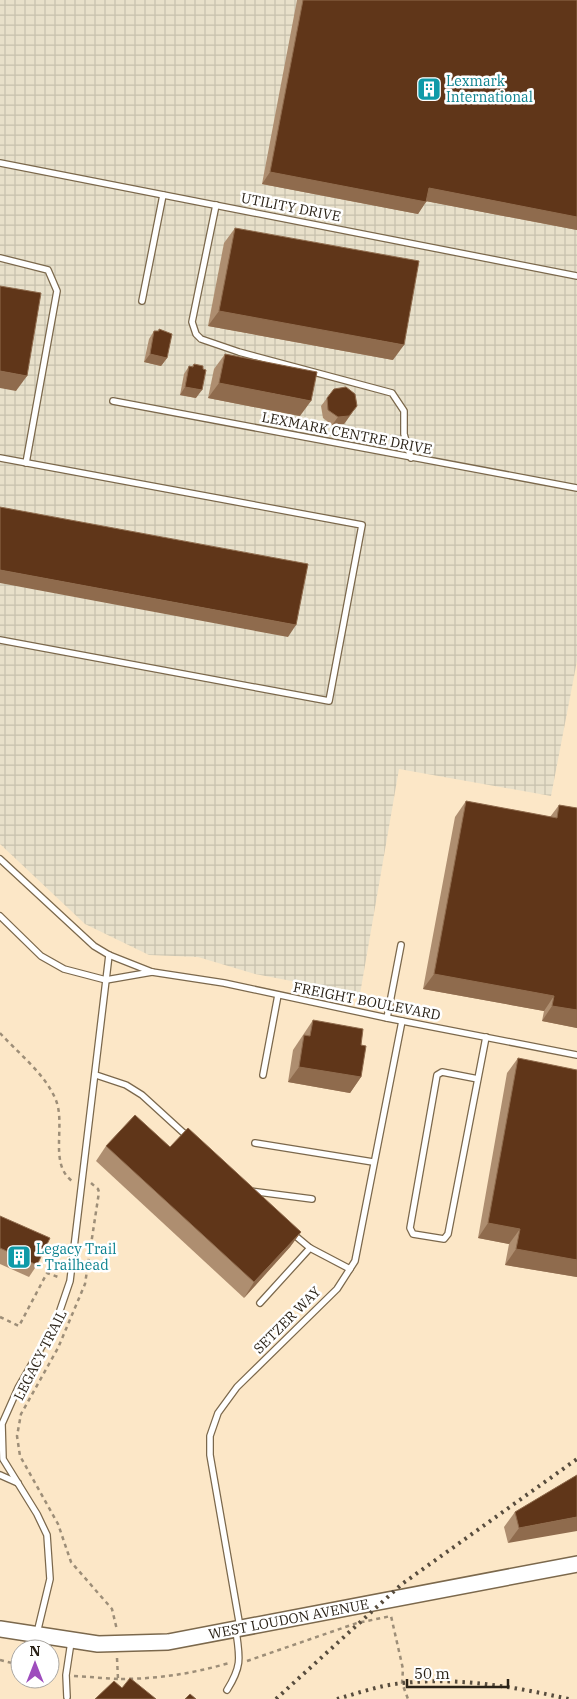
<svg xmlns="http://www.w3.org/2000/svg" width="577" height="1699" font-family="'IBM Plex Serif',serif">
<defs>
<pattern id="industrial-grid" width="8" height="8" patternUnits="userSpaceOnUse" patternTransform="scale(1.25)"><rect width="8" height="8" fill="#e8e0ca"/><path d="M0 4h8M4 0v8" fill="none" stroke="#c7c0ad"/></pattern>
</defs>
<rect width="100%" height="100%" fill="#fce7c7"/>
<path fill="url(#industrial-grid)" d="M0,0H577V661L551,796L399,769L360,994L255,974L198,957L149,955L85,924L0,844Z"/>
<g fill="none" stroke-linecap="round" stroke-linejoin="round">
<g stroke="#7b684c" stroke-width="8">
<g id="service">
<path d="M0,163L577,276"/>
<path d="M216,205L192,322L196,334L201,339L239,352L392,393L404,411V434L411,458"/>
<path d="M0,258L48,270L57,291L26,463"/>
<path d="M142,301L163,195"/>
<path d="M113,401L577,488"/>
<path d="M0,458L362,525L329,701L0,640"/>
<path d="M0,859L94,946L109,955L152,972L224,983L387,1018L577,1055"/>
<path d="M0,916L41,956L64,969L106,980L152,972"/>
<path d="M387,1018L401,945"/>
<path d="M96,1075L126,1085L142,1095L188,1137"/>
<path d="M263,1075L278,995"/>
<path d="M478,1079L442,1072L437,1075L410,1228L413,1234L444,1239L448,1234L486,1037"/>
<path d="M255,1143L373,1162"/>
<path d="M250,1191L312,1199"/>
<path d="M292,1233L310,1248L350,1269"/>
<path d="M260,1303L310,1248"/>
<path d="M0,1475L18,1483"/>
<path d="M240,1627L210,1455V1436L218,1413L237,1387L337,1289L355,1261L402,1021"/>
<path d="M37,1633L50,1579L47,1535L37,1514L3,1459L2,1424L18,1388L56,1322L70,1281L109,955"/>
<path d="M227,1690C242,1666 240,1658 236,1631"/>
<path d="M67,1697L66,1675L71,1642"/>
</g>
</g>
<g stroke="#7b684c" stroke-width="18">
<g id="secondary">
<path id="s1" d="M0,1629L98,1644L168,1642L577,1564"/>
</g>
</g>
<g stroke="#9d8e78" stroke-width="2.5" stroke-dasharray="4 4" stroke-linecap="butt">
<path d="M0,1033C18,1053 44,1073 55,1098C67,1123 48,1163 72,1181"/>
<path d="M91,1183L98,1189L99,1192L85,1284L58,1348L21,1414L17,1436L20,1456L58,1524L71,1562L112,1609L117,1630"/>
<path d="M0,1317L19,1326L47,1273L61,1278"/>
<path d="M117,1658L118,1679C157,1679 191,1674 229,1663"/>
<path d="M0,1660L20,1665"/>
<path d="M247,1661L357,1623L391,1616L403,1669L402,1683L408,1699"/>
<path d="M50,1672L57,1674"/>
<path d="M74,1676L118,1679"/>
</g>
<use href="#service" stroke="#fff" stroke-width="5.5"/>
<use href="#secondary" stroke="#fff" stroke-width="15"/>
<g stroke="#574c3d" stroke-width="4" stroke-dasharray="2.5 5" stroke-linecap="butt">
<path d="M276,1699L402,1584L577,1459"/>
<path d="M337,1699C358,1693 381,1685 403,1683C460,1677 515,1687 569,1699"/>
</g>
</g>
<g fill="#ae8e70">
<path d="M297,0H577V230L426,201L418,214L262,184Z"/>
<path d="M235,228L393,360L208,326L224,243Z"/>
<path d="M159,329L167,358L161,366L144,362L149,339L154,331H158Z"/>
<path d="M225,354L300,416L208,398L214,369Z"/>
<path d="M194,364L196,398L180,395L184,374L189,366H192Z"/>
<path d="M334,389L351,414L344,424L332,425L323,418L321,406Z"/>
<path d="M466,801L550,817L559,805L577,808V1028L542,1021L544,1011L423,989L455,817Z"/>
<path d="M313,1020L361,1045V1077L350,1093L288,1082L293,1050Z"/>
<path d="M518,1058L577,1277L505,1265L509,1244L478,1238L507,1073Z"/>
<path d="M106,1146L170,1147L301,1232L290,1247L244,1298L96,1161Z"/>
<path d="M0,1216L37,1265L29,1277L0,1264Z"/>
<path d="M577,1475L508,1543L504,1527L515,1512Z"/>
</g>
<g fill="#8f6b4d">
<path d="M270,172L426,202L418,214L262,184Z"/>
<path d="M429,188L577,217V230L420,200Z"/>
<path d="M219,311L404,345L393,360L208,326Z"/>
<path d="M150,354L167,358L161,366L144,362Z"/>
<path d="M0,371L27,376L16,391L0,388Z"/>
<path d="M219,383L311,401L300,416L208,398Z"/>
<path d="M185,387L202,390L196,398L180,395Z"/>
<path d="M357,406L344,424L332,425L338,417Z"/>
<path d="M0,570L296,625L288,637L0,583Z"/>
<path d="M434,974L554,996L544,1011L423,989Z"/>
<path d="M552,1006L577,1010V1028L542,1021Z"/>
<path d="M299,1067L361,1077L350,1093L288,1082Z"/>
<path d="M488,1223L520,1229L509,1244L478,1238Z"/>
<path d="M301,1232L290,1247L244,1298L254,1282Z"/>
<path d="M516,1249L577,1260V1277L505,1265Z"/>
<path d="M577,1517V1531L508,1543L519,1528Z"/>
</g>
<g fill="#603619" stroke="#8f6b4d">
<path d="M303,0H577V217L429,188L426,202L270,172Z"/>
<path d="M235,228L419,261L404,345L219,311Z"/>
<path d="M0,286L41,293L27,376L0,371Z"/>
<path d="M159,329L172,334L167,358L150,354L154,331H159Z"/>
<path d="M225,354L317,372L311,401L219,383Z"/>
<path d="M194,364L203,366V369L206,370L202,390L185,387L189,366L193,367Z"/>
<path d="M346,387L355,394L357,406L349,416L338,417L328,410L327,398L334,389Z"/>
<path d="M0,507L308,564L296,625L0,570Z"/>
<path d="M466,801L557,818L559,805L577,808V1010L552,1006L554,996L434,974Z"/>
<path d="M313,1020L363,1029L361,1045L366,1046L361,1077L299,1067L304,1035L310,1036Z"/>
<path d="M518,1058L577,1070V1260L516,1249L520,1229L488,1223Z"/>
<path d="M135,1115L170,1147L188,1128L301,1232L254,1282L106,1146Z"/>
<path d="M0,1216L50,1238L37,1265L0,1248Z"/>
<path d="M577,1475V1517L519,1528L515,1512Z"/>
<path d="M130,1678L156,1699H95L114,1681L122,1688Z"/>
<path d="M190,1694L196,1699H185Z"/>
</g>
<defs>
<g id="building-square" transform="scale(1.25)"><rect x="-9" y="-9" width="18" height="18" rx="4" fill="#0f9aa8" stroke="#fff"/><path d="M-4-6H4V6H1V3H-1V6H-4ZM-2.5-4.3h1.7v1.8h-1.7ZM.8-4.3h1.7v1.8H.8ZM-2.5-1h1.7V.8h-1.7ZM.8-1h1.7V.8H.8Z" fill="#fff"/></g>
</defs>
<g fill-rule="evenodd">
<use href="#building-square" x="429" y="89"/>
<use href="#building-square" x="19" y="1257"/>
</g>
<g text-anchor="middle" stroke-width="5" stroke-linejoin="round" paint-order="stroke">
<g font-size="14" fill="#0d838f" stroke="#fff" text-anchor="start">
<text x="446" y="86">Lexmark<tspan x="446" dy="16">International</tspan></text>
<text x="36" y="1254">Legacy Trail<tspan x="36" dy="16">- Trailhead</tspan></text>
</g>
<g font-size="14" fill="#2a2217" stroke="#fff">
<text transform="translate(291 207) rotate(11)" y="5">UTILITY DRIVE</text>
<text transform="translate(347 433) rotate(11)" y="5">LEXMARK CENTRE DRIVE</text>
<text transform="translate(367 1001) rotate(11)" y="5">FREIGHT BOULEVARD</text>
<text transform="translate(287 1320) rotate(-45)" y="5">SETZER WAY</text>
<text transform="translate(40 1355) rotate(-63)" y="5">LEGACY TRAIL</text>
<text dy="5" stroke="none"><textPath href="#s1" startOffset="292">WEST LOUDON AVENUE</textPath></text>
</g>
</g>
<g transform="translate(35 1664)"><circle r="24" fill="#ffffff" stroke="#aaa7a2"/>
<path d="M0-4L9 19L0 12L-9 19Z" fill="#9e4dbd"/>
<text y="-8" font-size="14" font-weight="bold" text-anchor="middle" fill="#2a2217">N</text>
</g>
<path d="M407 1679v8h101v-8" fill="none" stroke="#2a2217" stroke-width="2.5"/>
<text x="414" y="1679" font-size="15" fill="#2a2217" stroke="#ffffff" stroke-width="4" paint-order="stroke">50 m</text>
</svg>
